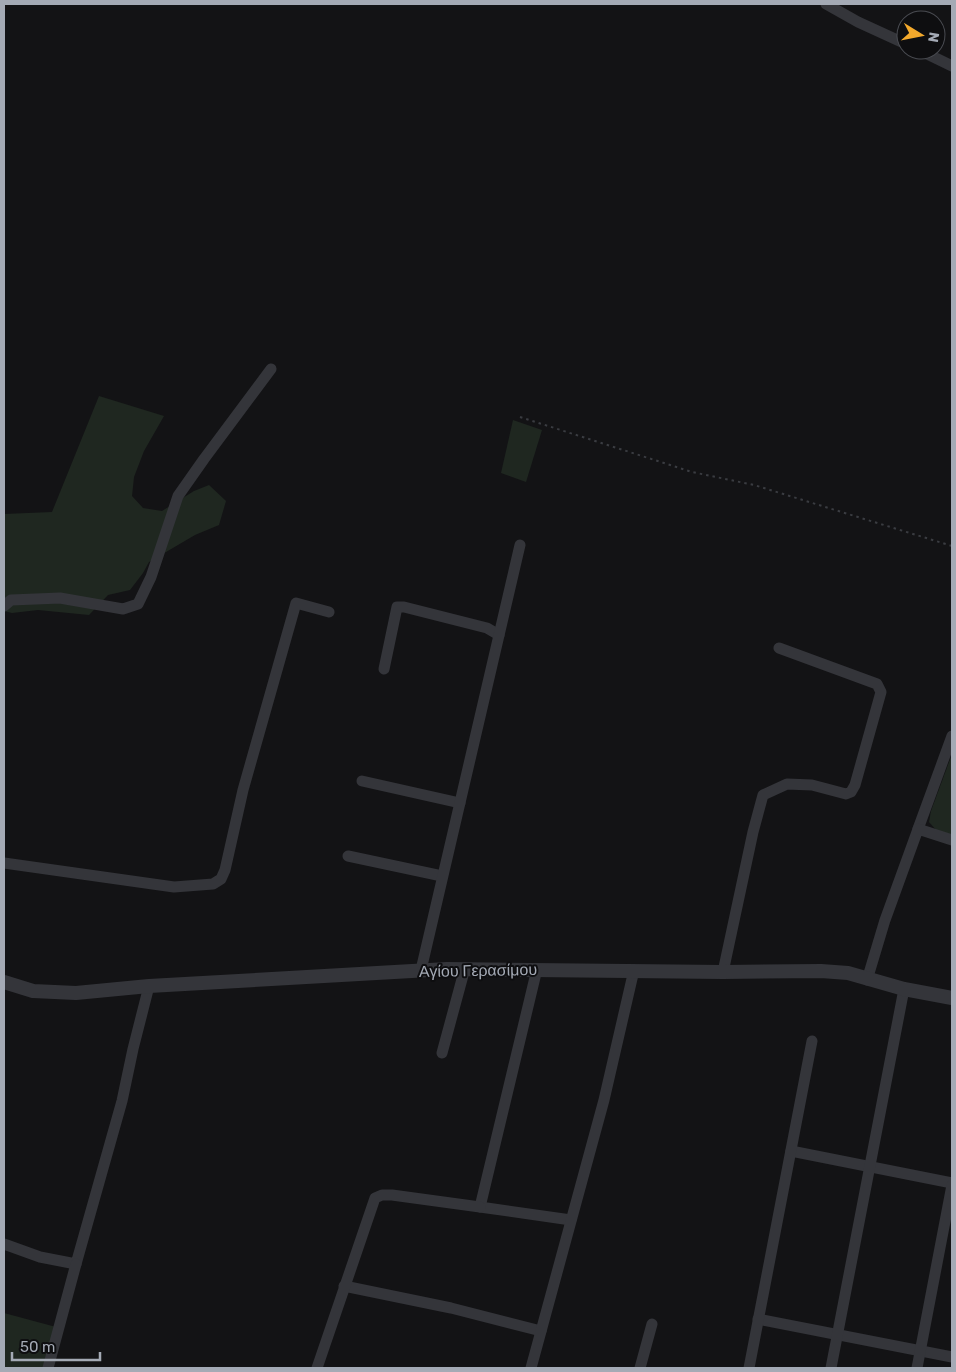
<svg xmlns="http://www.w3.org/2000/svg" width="956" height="1372" font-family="Rubik,sans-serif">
<rect width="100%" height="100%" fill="#131315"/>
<g fill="#1f2720">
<path d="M99,396L164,416L144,451L134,477L132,496L143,508L162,511L194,491L209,485L226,501L219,525L195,535L149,562L143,573L130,590L108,595L89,615L38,610L12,613L4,611V514L52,512Z"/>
<path d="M513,420L542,430L526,482L501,473Z"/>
<path d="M952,754V836L937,831L929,822L931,811Z"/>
<path d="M4,1313L56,1327L44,1368H4Z"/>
</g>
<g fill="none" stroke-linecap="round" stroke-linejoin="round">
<path stroke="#3a3c41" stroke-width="2" stroke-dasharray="2.5 4" stroke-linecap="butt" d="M520,417L692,472L754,485L952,546"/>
<g stroke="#34353a" stroke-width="11">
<path d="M826,4L858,22L906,44"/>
<path d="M919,50L952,66"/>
<path d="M4,606L11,600L60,598L123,609L138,604L151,577L178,496L204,459L271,369"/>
<path d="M384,669L397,607H404L487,628L499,635"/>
<path d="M362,781L460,803"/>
<path d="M918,829L952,736"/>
<path d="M348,856L442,876"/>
<path d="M4,863L174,887L213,884L221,879L225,870L243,790L296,603L329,612"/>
<path d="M537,969L480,1207L571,1220"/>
<path d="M421,970L520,545"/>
<path d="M723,972L753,832L763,795L787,784L812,785L846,794L851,792L855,785L881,692L877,684L779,648"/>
<path d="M867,980L885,920L918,829L952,840"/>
<path d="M442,1053L465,968"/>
<path d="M791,1151L952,1183"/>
<path d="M4,1244L40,1257L76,1264L122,1101L133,1049L149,986"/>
<path d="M344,1286L451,1308L541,1331"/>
<path d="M758,1319L952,1357"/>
<path d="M48,1368L76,1264"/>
<path d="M317,1368L375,1198L382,1195H392L480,1207"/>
<path d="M531,1368L604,1100L634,970"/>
<path d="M640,1368L652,1324"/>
<path d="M749,1368L812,1041"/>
<path d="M831,1368L904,989"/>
<path d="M917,1368L952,1185"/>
</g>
<path stroke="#34353a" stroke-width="14" d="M4,982L33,991L76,993L149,986L447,969L723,972L821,971L848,973L904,989L952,998"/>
</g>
<g text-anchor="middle" stroke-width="4" stroke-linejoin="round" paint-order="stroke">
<g font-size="16" fill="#a4aab5" stroke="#0e0e10">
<text transform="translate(478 970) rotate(-1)" y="6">Αγίου Γερασίμου</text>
</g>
</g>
<rect width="956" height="1372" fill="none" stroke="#a4aab5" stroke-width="10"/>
<g transform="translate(921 35) rotate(100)"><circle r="24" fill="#0e0e10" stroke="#4a4c52"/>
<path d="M0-4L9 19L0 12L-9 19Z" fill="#f3a92c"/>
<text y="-8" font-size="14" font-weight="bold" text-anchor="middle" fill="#a4aab5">N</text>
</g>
<path d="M12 1352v8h88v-8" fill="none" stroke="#a4aab5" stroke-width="2.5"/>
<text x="20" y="1352" font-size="15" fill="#a4aab5" stroke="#0e0e10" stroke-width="4" paint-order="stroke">50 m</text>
</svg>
